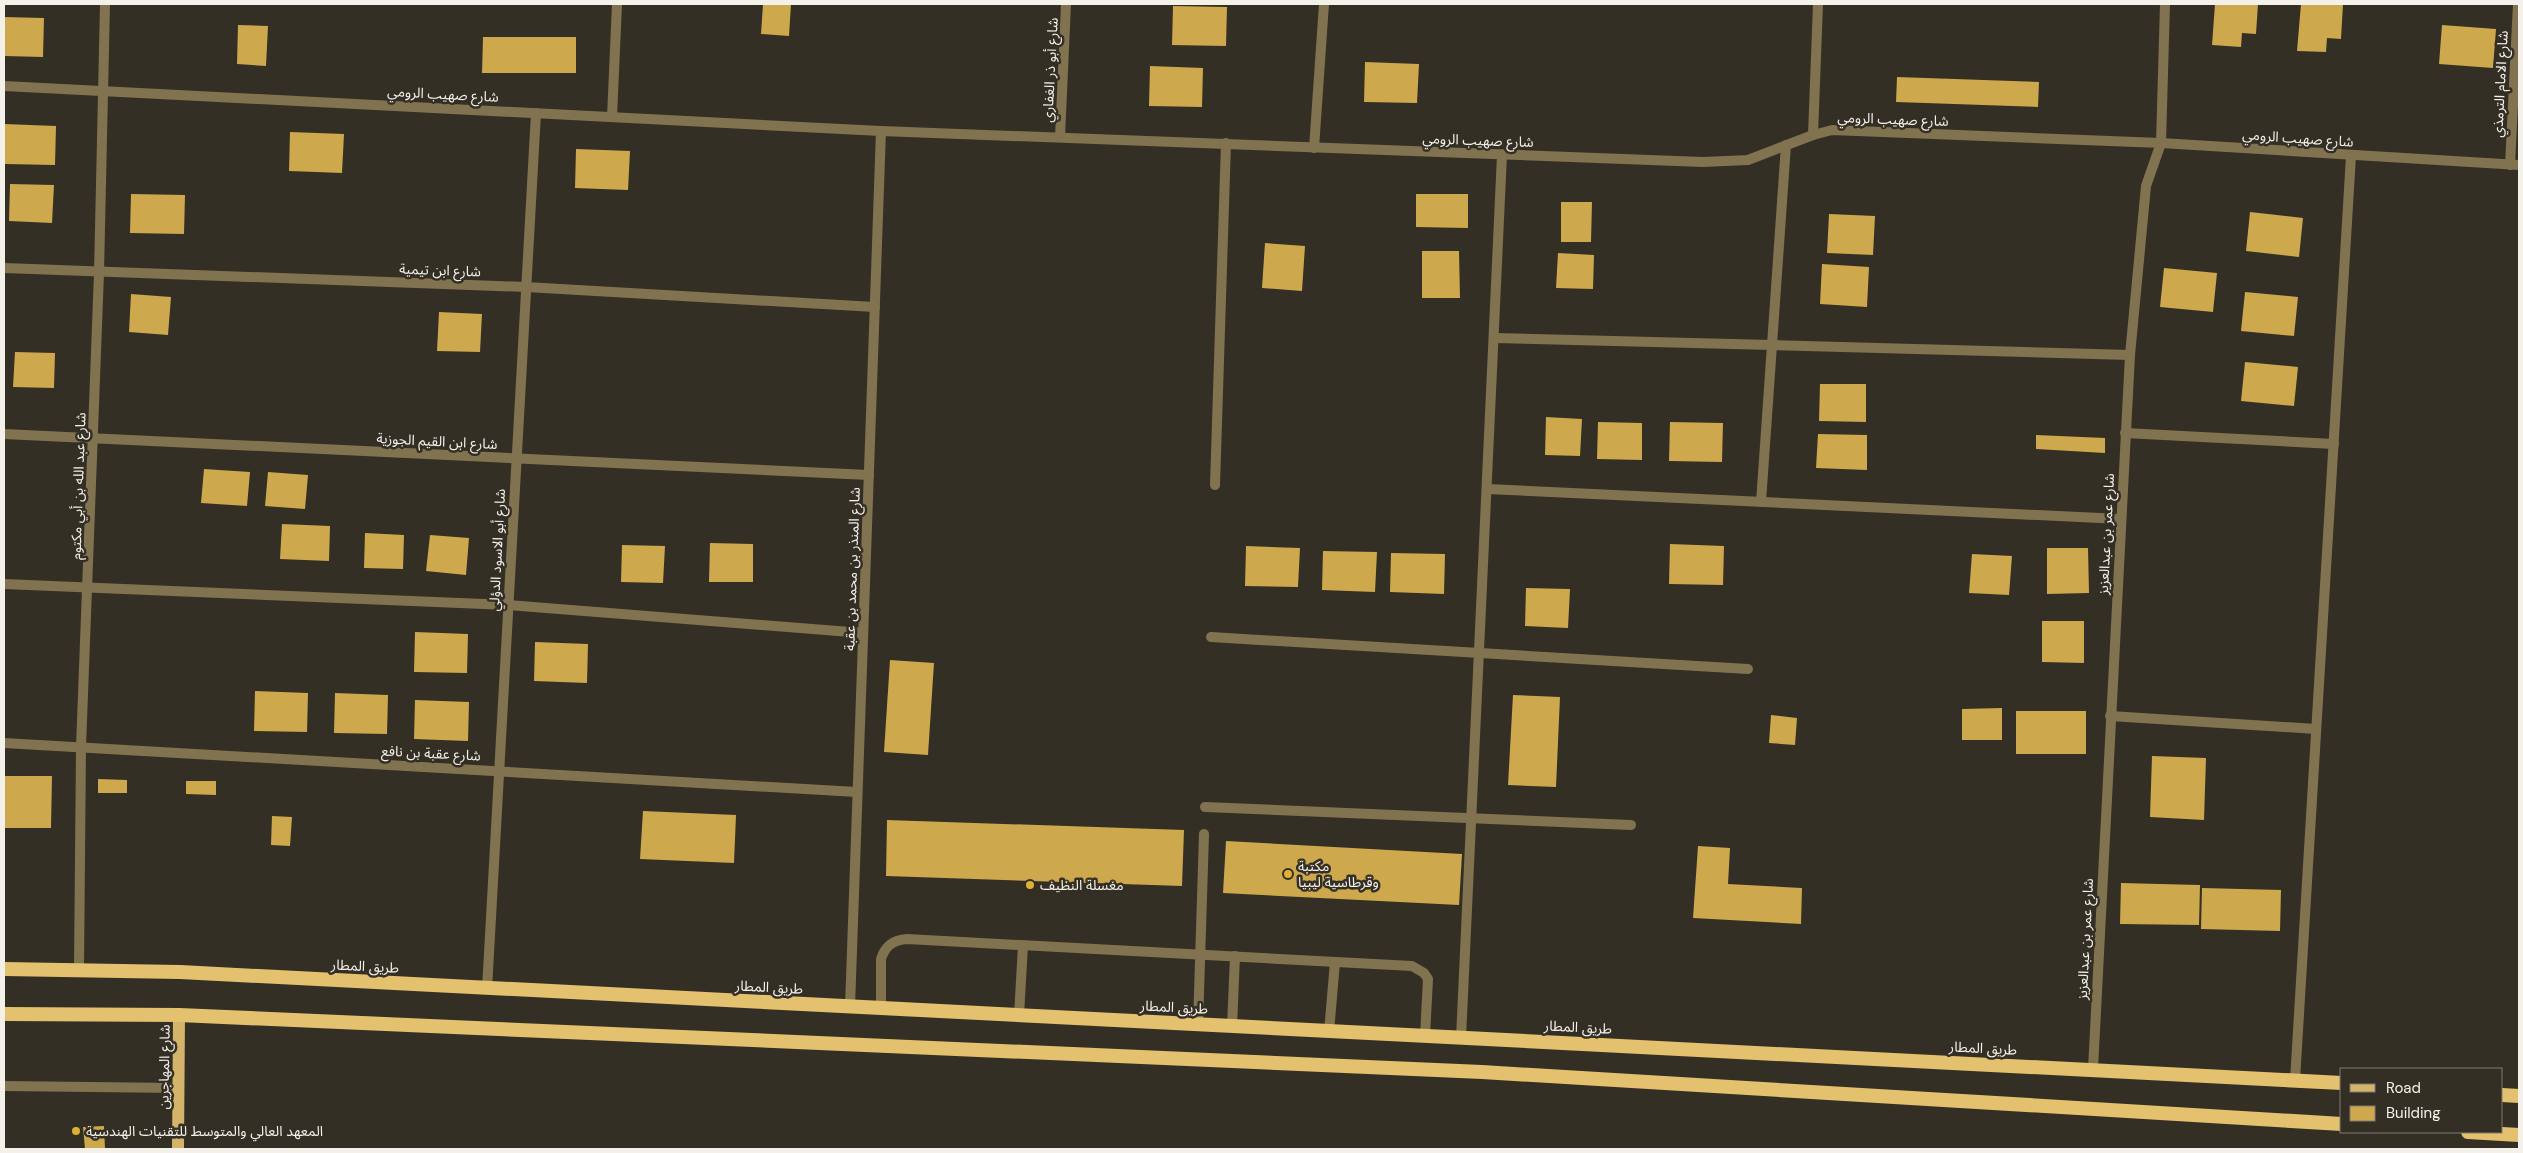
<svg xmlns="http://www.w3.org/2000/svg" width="2523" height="1153" font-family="'DM Sans','Noto Sans Arabic',sans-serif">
<rect width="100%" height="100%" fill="#332f25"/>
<g fill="#cda84d">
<path d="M763,4H791L789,36L761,34Z"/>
<path d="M2215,4H2258L2256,34L2242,33L2241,47L2212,45Z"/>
<path d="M2301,4H2343L2341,39L2327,38L2326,52L2297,51Z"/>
<path d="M1173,6L1227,7L1226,46L1172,45Z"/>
<path d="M4,17L44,18L43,57L4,56Z"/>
<path d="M238,25L268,26L266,66L237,64Z"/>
<path d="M2442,25L2496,29L2493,68L2439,64Z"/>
<path d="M483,37H576V73H482Z"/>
<path d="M1365,62L1419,64L1417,103L1364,102Z"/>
<path d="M1150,66L1203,68L1202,107L1149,106Z"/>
<path d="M1897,77L2039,82L2038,107L1896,102Z"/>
<path d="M4,124L56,126L55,165L4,164Z"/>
<path d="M290,132L344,134L342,173L289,171Z"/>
<path d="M576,149L630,151L628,190L575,188Z"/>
<path d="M10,184L54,185L52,223L9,221Z"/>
<path d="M131,194L185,195L184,234L130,233Z"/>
<path d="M1416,194H1468V228L1416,227Z"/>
<path d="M1561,202H1592L1591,242H1561Z"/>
<path d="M2250,212L2303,218L2299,257L2246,251Z"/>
<path d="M1829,214L1875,216L1873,255L1827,253Z"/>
<path d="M1265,243L1305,246L1302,291L1262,288Z"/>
<path d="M1422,251H1459L1460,298H1422Z"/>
<path d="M1558,253L1594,255L1593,289L1556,288Z"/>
<path d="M1822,264L1869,267L1867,307L1820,304Z"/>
<path d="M2164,268L2217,273L2213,312L2160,307Z"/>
<path d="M2245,292L2298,297L2294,336L2241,331Z"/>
<path d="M131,294L171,297L168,335L129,332Z"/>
<path d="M439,312L482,314L480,352L437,351Z"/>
<path d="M15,352L55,353L54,388L13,387Z"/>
<path d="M2245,362L2298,367L2294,406L2241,401Z"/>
<path d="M1820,384H1866V422L1819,421Z"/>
<path d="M1546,417L1582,419L1580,456L1545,455Z"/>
<path d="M1598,422L1642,423V460L1597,459Z"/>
<path d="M1670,422L1723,423L1722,462L1669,461Z"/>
<path d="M1818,434L1867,435V470L1816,468Z"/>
<path d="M2036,435L2105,438V453L2036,449Z"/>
<path d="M204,469L250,472L247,506L201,503Z"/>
<path d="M268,472L308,475L305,509L265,506Z"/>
<path d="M282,524L330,526L329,561L280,559Z"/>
<path d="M365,533L404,535L403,569L364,568Z"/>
<path d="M430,535L469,538L466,575L426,571Z"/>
<path d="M710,543L753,544V582H709Z"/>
<path d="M1670,544L1724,546L1723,585L1669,584Z"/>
<path d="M622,545L665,546L663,583L621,582Z"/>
<path d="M1246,546L1300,548L1298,587L1245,586Z"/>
<path d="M2047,548H2088L2089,593L2047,594Z"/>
<path d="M1323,551L1377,552L1375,592L1322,590Z"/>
<path d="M1391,553L1445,554L1444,594L1390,592Z"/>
<path d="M1972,554L2012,556L2009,595L1969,593Z"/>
<path d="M1526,588L1570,589L1568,628L1525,626Z"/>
<path d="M2042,621H2084V663L2042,662Z"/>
<path d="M415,632L468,634L467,673L414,672Z"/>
<path d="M535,642L588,644L587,683L534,681Z"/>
<path d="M890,660L934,663L928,755L884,752Z"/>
<path d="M255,691L308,693L307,732L254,731Z"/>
<path d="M335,693L388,695L387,734L334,733Z"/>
<path d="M1513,695L1560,697L1556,787L1508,785Z"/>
<path d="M415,700L469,702L468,741L414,739Z"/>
<path d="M2002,708V740H1962V709Z"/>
<rect x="2016" y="711" width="70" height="43"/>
<path d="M1771,715L1797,718L1795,745L1769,743Z"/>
<path d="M2152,756L2206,758L2204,820L2150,817Z"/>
<path d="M4,776H52L51,828H4Z"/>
<path d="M98,779L127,780V793H98Z"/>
<path d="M186,781H216V795L186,794Z"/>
<path d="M643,811L736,815L734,863L640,859Z"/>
<path d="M272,816L292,817L290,846L271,845Z"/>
<path d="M887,820L1184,830L1182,886L886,876Z"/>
<path d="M1226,841L1462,854L1459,905L1223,893Z"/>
<path d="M1698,846L1730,848L1728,884L1802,888L1801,924L1693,918Z"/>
<path d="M2121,883L2200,885L2199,925L2120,924Z"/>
<path d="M2202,888L2281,890L2280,931L2201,929Z"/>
<path d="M104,1126L105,1149H85L83,1127Z"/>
</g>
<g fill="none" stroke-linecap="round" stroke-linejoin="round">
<g stroke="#817250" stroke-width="10">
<path d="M881,1009V959C885,946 893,940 907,939L1412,966L1424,973L1428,979L1425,1036"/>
<path d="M1019,1016L1023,945"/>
<path d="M1232,1027L1235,956"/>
<path d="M1329,1032L1335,962"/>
<path d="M4,1086L178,1088"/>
</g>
<g stroke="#817250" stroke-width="10">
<path d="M4,86L881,131L1703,162L1748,160L1813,135L1832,130L2161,143L2519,165"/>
<path d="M612,117L617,4"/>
<path d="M1813,135L1818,4"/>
<path d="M1060,137L1066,4"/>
<path d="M1314,148L1324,4"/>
<path d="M2510,165L2518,4"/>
<path d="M4,268L526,287L875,307"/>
<path d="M1494,338L1772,345L1786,145"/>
<path d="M2125,433L2334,444"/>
<path d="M4,434L869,475"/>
<path d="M1215,485L1226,143"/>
<path d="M1487,489L2121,519"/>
<path d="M1761,502L1772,345L2130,355"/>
<path d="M4,584L508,605L863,633"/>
<path d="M1211,637L1748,669"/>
<path d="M2110,716L2316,729"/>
<path d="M4,743L857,792"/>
<path d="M1205,807L1631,825"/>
<path d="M79,969L81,747L99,273L105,4"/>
<path d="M487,989L536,113"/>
<path d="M850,1007L881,131"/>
<path d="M1198,1025L1204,834"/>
<path d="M1461,1038L1502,155"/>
<path d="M2093,1069L2130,355L2146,186L2161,143L2165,4"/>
<path d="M2295,1080L2351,156"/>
</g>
<path stroke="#d3b46a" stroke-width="12" d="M178,1149L179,1015"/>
<g stroke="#e3c16f" stroke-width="14">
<path d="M4,969L180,972L2342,1083"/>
<path d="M4,1014L179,1015L1482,1072L2342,1124"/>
<path d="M2502,1095L2519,1096"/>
<path d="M2468,1132L2519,1135"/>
</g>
</g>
<g fill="#deb133" stroke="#332f25" stroke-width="2">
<circle cx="1288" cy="874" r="5"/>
<circle cx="1030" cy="885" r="5"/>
<circle cx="76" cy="1131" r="5"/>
</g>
<g text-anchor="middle" stroke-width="5" stroke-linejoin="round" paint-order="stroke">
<g font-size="14" fill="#f4f1eb" stroke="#332f25">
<text transform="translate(1050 70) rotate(-87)" y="5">شارع أبو ذر الغفاري</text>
<text transform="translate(2500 84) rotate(-87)" y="5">شارع الامام الترمذي</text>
<text transform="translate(443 94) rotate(3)" y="5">شارع صهيب الرومي</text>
<text transform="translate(1893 119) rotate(2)" y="5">شارع صهيب الرومي</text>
<text transform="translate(2298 138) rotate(4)" y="5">شارع صهيب الرومي</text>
<text transform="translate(1478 140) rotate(2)" y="5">شارع صهيب الرومي</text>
<text transform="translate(440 270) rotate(2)" y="5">شارع ابن تيمية</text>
<text transform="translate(437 441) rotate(3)" y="5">شارع ابن القيم الجوزية</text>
<text transform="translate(78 486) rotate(-88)" y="5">شارع عبد الله بن أبي مكتوم</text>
<text transform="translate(2106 534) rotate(-87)" y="5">شارع عمر بن عبدالعزيز</text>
<text transform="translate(497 550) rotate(-87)" y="5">شارع أبو الاسود الدؤلي</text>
<text transform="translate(852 569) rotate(-88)" y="5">شارع المنذر بن محمد بن عقبة</text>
<text transform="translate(431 753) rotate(3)" y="5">شارع عقبة بن نافع</text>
<text transform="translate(2085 939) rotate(-87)" y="5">شارع عمر بن عبدالعزيز</text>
<text transform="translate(365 966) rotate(3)" y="5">طريق المطار</text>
<text transform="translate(769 987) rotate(3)" y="5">طريق المطار</text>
<text transform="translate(1174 1007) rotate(3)" y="5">طريق المطار</text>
<text transform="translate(1578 1027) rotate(3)" y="5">طريق المطار</text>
<text transform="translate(1983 1048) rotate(3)" y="5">طريق المطار</text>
<text transform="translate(164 1067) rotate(-89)" y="5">شارع المهاجرين</text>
</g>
<g font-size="14" fill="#f4f1eb" stroke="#332f25" text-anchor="start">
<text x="1298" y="871">مكتبة<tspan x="1298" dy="16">وقرطاسية ليبيا</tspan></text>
<text x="1040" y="890">مغسلة النظيف</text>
<text x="86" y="1136">المعهد العالي والمتوسط للتقنيات الهندسية</text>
</g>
</g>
<rect width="2523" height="1153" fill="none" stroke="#f4f1eb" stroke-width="10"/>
<rect x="2340" y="1068" width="162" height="65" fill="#332f25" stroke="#807d74"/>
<rect x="2350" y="1084" width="25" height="8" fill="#d3b46a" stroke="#807d74"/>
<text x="2386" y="1093" font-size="15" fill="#f4f1eb">Road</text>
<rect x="2350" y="1106" width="25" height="15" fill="#cda84d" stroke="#807d74"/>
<text x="2386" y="1118" font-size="15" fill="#f4f1eb">Building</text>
</svg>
